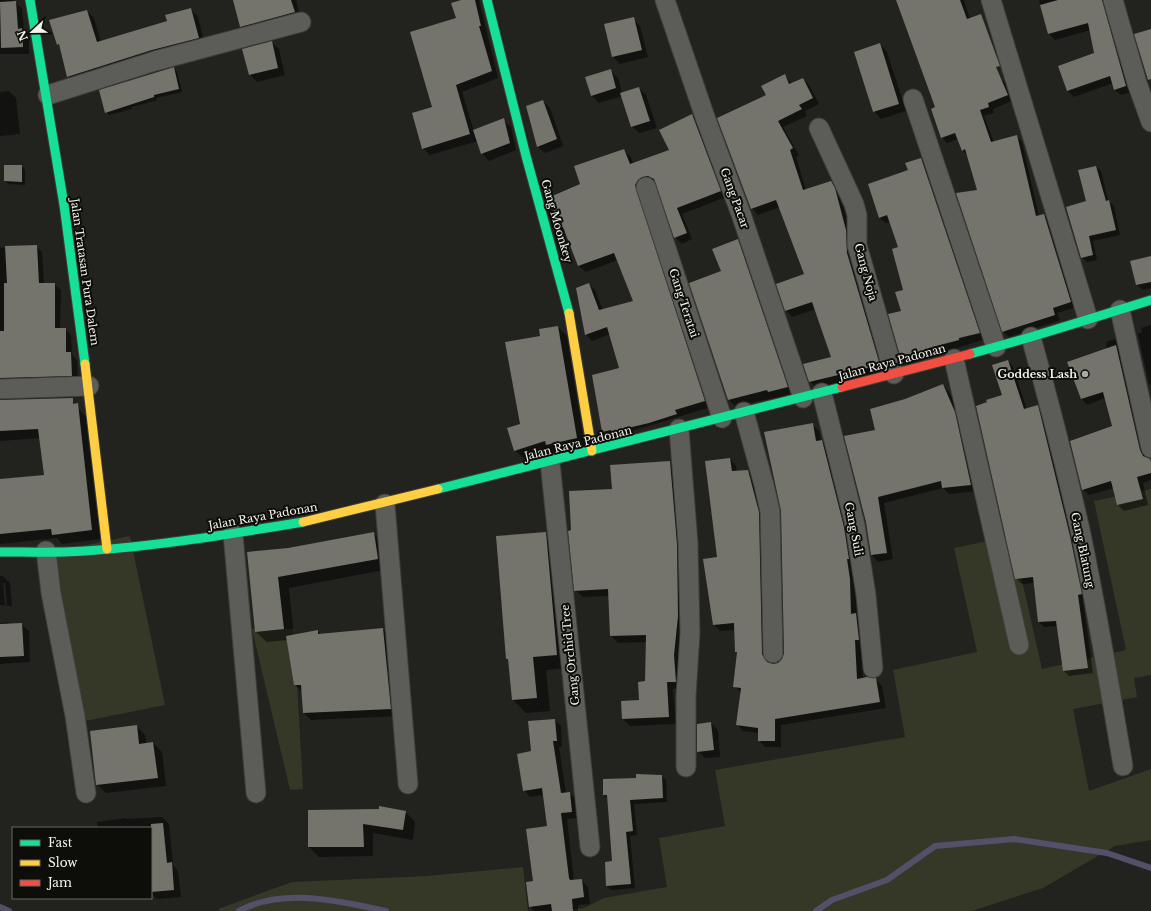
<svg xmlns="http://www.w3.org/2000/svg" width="1151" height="911" font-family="'Libre Baskerville',serif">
<rect width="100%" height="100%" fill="#22221e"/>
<g fill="#363827">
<path d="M1151,489V675L1134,678L1137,697L1073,709L1089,791L1151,769V840L1115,846L1043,888L972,911H556L584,908L604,898L667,887L659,838L725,826L715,770L905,737L893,670L977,652L954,548L1012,536L1042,669L1126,650L1094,501Z"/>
<path d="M130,536L165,705L80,722L49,553Z"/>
<path d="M252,629H294L303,789L290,790Z"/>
<path d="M523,867L528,911H220L218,909L292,882L427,876Z"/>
</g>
<g fill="#0007" fill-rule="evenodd">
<path d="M0,0H14L22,9L24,31L29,36V54H0Z"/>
<path d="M244,0H296L301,19L248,34L241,26Z"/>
<path d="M464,0H479L498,78L462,92L474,131L503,120L511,127L516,150L489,161L482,153L478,141L430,155L423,148Z"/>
<path d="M897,0H964L970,19L1000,78L1005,83L1012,101L993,109L994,113L984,116L994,142L1017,137L1022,142L1039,216L1044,215L1049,220L1076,307L1057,313L1060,320L1009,337L1003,331L979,191L968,156L962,150L958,139L947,143L942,137L936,108Z"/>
<path d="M1039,0H1111L1132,92L1121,95L1114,89L1113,83L1074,97L1068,91L1096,54L1091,30L1055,40L1049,34Z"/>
<path d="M191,9L198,17L205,45L75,84L68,77L61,48L58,44L87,11L94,18L101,42L168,22Z"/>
<path d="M633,19L640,26L648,57L620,64L613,57L605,25Z"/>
<path d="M271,42L279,49L285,75L257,82L250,75Z"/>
<path d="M880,44L887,52L906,111L881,119L874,111Z"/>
<path d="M174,68L177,72L182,92L156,98L157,100L132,107V109L109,115L106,112Z"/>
<path d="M610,70L618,78L622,93L639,88L646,95L657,128L639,133L632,126L622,96L599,103L592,96Z"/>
<path d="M784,75L792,84L803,79L809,85L819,104L805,111L807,116L783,127L799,155L796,157L806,190L831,182L837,188L841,196L886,371L817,388L810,382L833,358L816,309L792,317L786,310L805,275L780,207L758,215L752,208L767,95Z"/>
<path d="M9,91L16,98L20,134L0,136V92Z"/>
<path d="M543,101L550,108L563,146L545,153L537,146Z"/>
<path d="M692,115L698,121L726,197L682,214L692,239L682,244L675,237L656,183H649L711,407L609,438L602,432L620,369L610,334L592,341L586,335L589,284L595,290L603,310L634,302L618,260L586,272L579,266L567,234L560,228L582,185L624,151L631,157L633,164L670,150Z"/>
<path d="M921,160L927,165L985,339L908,364L902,358V312L904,291L899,248L890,222L886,223L880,218L869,184L909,171Z"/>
<path d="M22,166L25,170V185L8,184L5,181Z"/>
<path d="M1096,167L1101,171L1108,201L1114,206L1120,235L1093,241L1097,260L1087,262L1082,257L1087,202Z"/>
<path d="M738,240L745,247L794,394L735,406L728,399Z"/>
<path d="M36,246L42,252L44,284H54L61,290L60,329H65L71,335L72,354L77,360L78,381L0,387V248Z"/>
<path d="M1151,257V288L1143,290L1137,285Z"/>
<path d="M1151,325V386L1149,384L1138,334L1142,332L1141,328Z"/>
<path d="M558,327L567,336L585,447L524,459L515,450L541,336Z"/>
<path d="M1115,339L1121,345L1146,457L1151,463V480L1143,483L1148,505L1124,511L1118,505L1114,488L1089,495L1083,489L1113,427L1105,398L1087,405L1082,399L1068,363L1107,349L1106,342Z"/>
<path d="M1008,361L1013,367L1027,410L1038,407L1043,412L1087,599L1083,601L1093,673L1069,676L1064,671L1058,626L1044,627L1039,622L1034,583L1022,584L1016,578L1003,396Z"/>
<path d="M943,385L949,392L961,419L977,491L949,494L943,488L884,503L893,559L878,562L872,555L867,522L876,431Z"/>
<path d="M78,408L87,418L101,539L62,544L57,538L0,544V480L45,476L40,438L0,441V413Z"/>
<path d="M812,424L819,431L821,441L829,448L850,534L856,586L857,616L862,621L865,646H861L863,679H875L882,686L886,708L781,725V747H765L759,740V733L743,731L737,724L741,693L735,686L737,653L736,652L735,630L720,631L714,625L718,558L730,459L736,466L737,472L748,471L755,478L765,520L768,661L773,665L779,663L783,659Z"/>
<path d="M670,462L677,469L682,688L673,689L676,724L630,726L623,719L640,701L646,682L647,642L618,643L611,636L609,596L583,597L575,590L613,490L612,466Z"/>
<path d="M373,533L384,544L389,569L289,588L294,636L317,631L321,634L383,629L390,636L398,716L311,720L304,713L303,693L295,685L288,640L267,642L256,632L288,549Z"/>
<path d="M546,533L559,547L570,668L546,670L550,711L526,713L513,700L509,661L507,658Z"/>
<path d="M0,576H3L10,583L12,606L0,605ZM3,583H5L7,605H5Z"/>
<path d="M8,622L10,625L21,624L29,631L30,662L0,664V623Z"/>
<path d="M554,720L561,726L562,747H559L566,793H569L576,799L578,818L567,819L574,881L581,880L588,887L590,904L578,905V911H534L530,906L548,827L544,795L530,797L524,790L532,752Z"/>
<path d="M711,723L718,730L720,757L705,758L698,751Z"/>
<path d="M136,726L145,735L147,744L153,743L162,752L166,786L106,793L97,784Z"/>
<path d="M662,776L666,780L667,802L634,804L637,835L630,836L635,888L611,890L607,886L606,862H613L608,798L604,795L636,779Z"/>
<path d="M309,811H405L415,822L413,840L373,833V856L319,857L309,847Z"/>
<path d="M162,817L169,824L173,865L178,871L181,897L157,899L151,893V828H98L97,822L125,818L126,819Z"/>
</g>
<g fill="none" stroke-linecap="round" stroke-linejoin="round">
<g stroke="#53506a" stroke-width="6">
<path d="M0,907L9,911"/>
<path d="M239,911C283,887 339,901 386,911"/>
<path d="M816,911L832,900L887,880L935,846L1014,839L1107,853L1151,868"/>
</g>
</g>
<g fill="#74746d">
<path d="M233,0H291L295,12L240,27Z"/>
<path d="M461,0H475L481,26H479L492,71L456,85L470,134L422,149L412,113L432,107L410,32L456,18L451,3Z"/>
<path d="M896,0H960L967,19L981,14L1000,66L996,67L1008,95L988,103L989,107L980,110L991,142L1017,135L1036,216L1044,214L1071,302L1053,308L1055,315L1002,332L956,193L977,190L965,149L962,151L955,133L941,138L931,109L935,107Z"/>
<path d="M1058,0H1102L1126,86L1114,90L1110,76L1067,91L1058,66L1094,53L1088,23L1048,34L1040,5Z"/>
<path d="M16,1L18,29L22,28L23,47L1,48L0,2Z"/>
<path d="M191,8L199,38L152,50L67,77L59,44L57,45L49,20L87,10L97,42L167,21L165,15Z"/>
<path d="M634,17L642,50L612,57L604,24Z"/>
<path d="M1151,29V79L1148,80L1134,34Z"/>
<path d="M272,41L278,68L249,75L242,49Z"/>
<path d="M880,43L899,104L873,112L854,52Z"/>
<path d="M174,67L179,89L154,95V97L105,113L99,90Z"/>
<path d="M611,69L616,88L591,96L585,77Z"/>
<path d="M785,74L789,84L803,78L813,98L799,105L802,109L778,121L793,148L790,150L803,190L831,181L835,188L846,230L847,253L880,365L809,382L803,364L831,357L812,302L785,311L776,284L804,274L776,200L751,209L717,118L766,95L761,86Z"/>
<path d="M639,87L650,121L631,127L620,93Z"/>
<path d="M543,100L557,139L537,147L526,106Z"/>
<path d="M692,114L721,191L677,208L687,233L674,238L654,179L648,176L642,177L638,180L635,185L705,401L675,410L677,414L649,423L611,432V430L602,432L592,375L619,368L607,327L585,335L576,288L589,283L599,310L633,301L614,253L578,266L563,227L559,229L550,197L580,184L574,166L624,149L630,164L669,150L659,130Z"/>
<path d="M504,118L510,143L481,154L473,130Z"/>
<path d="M921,158L980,333L959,338V340L929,348V351L901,359L888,314L901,311L895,292L903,290L892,249L898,247L887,215L879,218L868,184L908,170L905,163Z"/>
<path d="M4,165H22V182L4,181Z"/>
<path d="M1096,166L1106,201L1109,200L1116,230L1089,236L1093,255L1081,258L1066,207L1086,201L1078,170Z"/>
<path d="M738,239L788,387L768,392L767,390L728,400L689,283L721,271L712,249Z"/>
<path d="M37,245L39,283H55V328H66V352H71L72,376L0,378V331H4V283H7L5,246Z"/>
<path d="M1151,256V282L1136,285L1130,261Z"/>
<path d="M558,326L577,438L546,445L545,441L514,451L507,428L520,424L505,342L540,336L539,329Z"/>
<path d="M1116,345L1140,450L1143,456L1150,459L1151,462V473L1137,477L1143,499L1117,505L1111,481L1082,490L1070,441L1112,426L1103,392L1081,399L1067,362Z"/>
<path d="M1008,360L1024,409L1038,405L1040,413L1070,536L1082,594L1078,595L1088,668L1063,671L1056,621L1038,622L1033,577L1015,579L976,406L987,402L986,400L1002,395L992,365Z"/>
<path d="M943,384L955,412L971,485L942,488L941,481L878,497L887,553L871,555L866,522L844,436L875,430L870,409L905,399Z"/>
<path d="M73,398V404L78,403L92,530L52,535L51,529L0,534V479L44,475L38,429L0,431V400Z"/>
<path d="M813,423L816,441L822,440L844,527L849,559H847L850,579L851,614L856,613L859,640H855L857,679L867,677L876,678L880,702L775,719V741H758V728L736,725L741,688L733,687L737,652H735L734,623L713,625L703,559L717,557L705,461L730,458L732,471L748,470L759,512L762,654L767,662L773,664L778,663L782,659L784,653L781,511L764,432Z"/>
<path d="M670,461L677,544L678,616L674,655L676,682H667L669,717L622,719L621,701L639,700L638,682L645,681L646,635L610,636L608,589L574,591L568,531L571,530L569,491L612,489L610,465Z"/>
<path d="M374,532L378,559L278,577L284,629L255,632L247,552L288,548Z"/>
<path d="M546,532L557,655L533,657L537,698L512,700L508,659H506L496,536Z"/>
<path d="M22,623L24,656L0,657V624Z"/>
<path d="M383,628L391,709L303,713L301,685H294L286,636L318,630V634Z"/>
<path d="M555,719L557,741H553L561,793L570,792L572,812L561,813L569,878L570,880L582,879L584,897L572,899L573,911H552L551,904L529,907L526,882L533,881L526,829L547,826L542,788L523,791L517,754L531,751L528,721Z"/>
<path d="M711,722L714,750L697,752V724Z"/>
<path d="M137,725L139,744L153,742L158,778L96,785L90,731Z"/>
<path d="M636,774L662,775L663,798L630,800L633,831L626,832L631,884L606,886L605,862L612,861L607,795H603V779L636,778Z"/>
<path d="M379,806L406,811L403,830L363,824L364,847H308V810L379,809Z"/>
<path d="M163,823L167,863L172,862L174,890L151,892V824Z"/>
</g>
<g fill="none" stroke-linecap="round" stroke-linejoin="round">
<g stroke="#3d3d3a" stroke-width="21">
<g id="street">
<path d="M665,0L705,117L741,214L803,398"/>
<path d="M991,0L1088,319"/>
<path d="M1113,0L1137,83L1151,122"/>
<path d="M48,95L155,61L301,22"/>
<path d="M913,99L996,347"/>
<path d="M819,128L854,204L857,215V245L894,374"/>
<path d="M646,187L722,418"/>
<path d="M1120,310L1151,448"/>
<path d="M1031,337C1049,402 1066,468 1081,534C1097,611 1110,688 1123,766"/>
<path d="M954,359L1019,645"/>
<path d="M0,389L89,386"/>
<path d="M822,393L855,525L866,595L873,668"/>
<path d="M744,412L764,485L770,511L773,653"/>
<path d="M679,429L688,543L690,633L686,696V767"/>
<path d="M550,462L590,847"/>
<path d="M385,504L408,784"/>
<path d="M233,534L256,793"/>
<path d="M46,551L51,593L75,716L86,793"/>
</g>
</g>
<g stroke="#3d3d3a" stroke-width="11">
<g id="fast">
<path d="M30,0L64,205L85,364"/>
<path d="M487,0L526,156L569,313"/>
<path d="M970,354L1031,337L1151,300"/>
<path d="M438,489L842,387"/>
<path d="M0,552C28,552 57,553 85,551C159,546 231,534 303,522"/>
</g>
</g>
<g stroke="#3d3d3a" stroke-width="11">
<g id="slow">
<path d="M569,313L592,451"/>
<path d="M85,364L107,549"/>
<path d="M303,522L438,489"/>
</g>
</g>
<g stroke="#3d3d3a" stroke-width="11">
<path id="jam" d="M842,387L970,354"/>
</g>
<use href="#street" stroke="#5c5c59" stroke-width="19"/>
<use href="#fast" stroke="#16e098" stroke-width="9"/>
<use href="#slow" stroke="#ffcf43" stroke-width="9"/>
<use href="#jam" stroke="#f24e42" stroke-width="9"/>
</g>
<circle fill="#aaaaa6" stroke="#0d0d09" stroke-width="1.5" cx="1085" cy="374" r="4"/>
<g text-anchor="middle" stroke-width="4" stroke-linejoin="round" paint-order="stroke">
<g font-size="11" fill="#f3f4ef" stroke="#0d0d09">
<text transform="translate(735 198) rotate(70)" y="4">Gang Pacar</text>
<text transform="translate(557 221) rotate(74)" y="4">Gang Moonkey</text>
<text transform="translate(85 272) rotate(82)" y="4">Jalan Tratasan Pura Dalem</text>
<text transform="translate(866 272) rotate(75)" y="4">Gang Noja</text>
<text transform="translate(684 303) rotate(72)" y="4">Gang Teratai</text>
<text transform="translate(892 362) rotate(-15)" y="4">Jalan Raya Padonan</text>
<text transform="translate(578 443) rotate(-14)" y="4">Jalan Raya Padonan</text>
<text transform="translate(263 516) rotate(-10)" y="4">Jalan Raya Padonan</text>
<text transform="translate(854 529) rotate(79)" y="4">Gang Suli</text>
<text transform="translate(1083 550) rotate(78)" y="4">Gang Blatung</text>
<text transform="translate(570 655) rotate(-96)" y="4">Gang Orchid Tree</text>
</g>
<g font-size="11" font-weight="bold" fill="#f3f4ef" stroke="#0d0d09" text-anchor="end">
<text x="1077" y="378">Goddess Lash</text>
</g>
</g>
<rect x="12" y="827" width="140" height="72" fill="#0d0d09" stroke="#696965"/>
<rect x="20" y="840" width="20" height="6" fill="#16e098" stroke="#696965"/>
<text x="48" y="847" font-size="12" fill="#f3f4ef">Fast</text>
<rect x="20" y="860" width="20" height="6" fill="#ffcf43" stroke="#696965"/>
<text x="48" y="867" font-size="12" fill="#f3f4ef">Slow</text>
<rect x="20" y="880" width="20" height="6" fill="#f24e42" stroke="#696965"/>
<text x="48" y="887" font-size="12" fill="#f3f4ef">Jam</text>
<g transform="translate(32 32) rotate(248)" stroke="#0d0d09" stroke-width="3" paint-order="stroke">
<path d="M0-3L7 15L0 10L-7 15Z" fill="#f3f4ef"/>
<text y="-6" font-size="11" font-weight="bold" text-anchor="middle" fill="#f3f4ef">N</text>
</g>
</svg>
